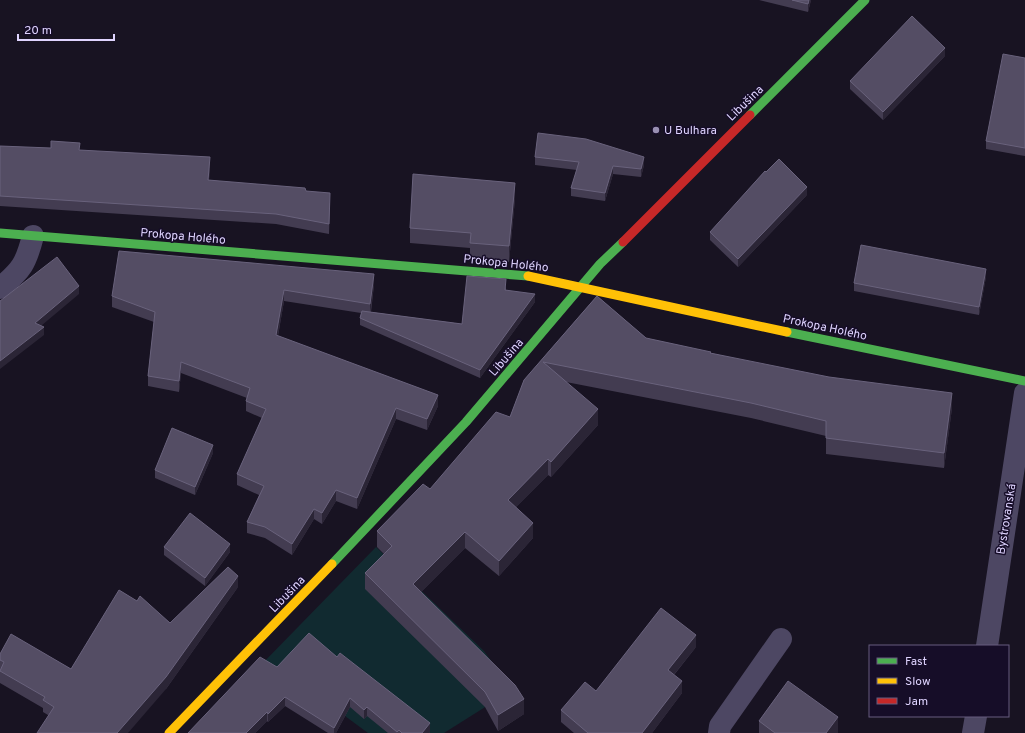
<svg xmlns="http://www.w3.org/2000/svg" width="1025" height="733" font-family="Overpass,sans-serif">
<rect width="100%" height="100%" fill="#181322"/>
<path fill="#112a30" d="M376,547L484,651L503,677L509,692L444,733H368L345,716L260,666Z"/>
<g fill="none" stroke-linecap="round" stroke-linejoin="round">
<g stroke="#4d4763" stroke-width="22">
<path d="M0,288C22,270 26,263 33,236"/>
<path d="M987,646L1025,393"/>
<path d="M719,733L720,726L781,639"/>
<path d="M973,733L976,716"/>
</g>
<g stroke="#4caf50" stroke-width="9">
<path d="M750,115L865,0"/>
<path d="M0,233L528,276"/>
<path d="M787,332L1025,381"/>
<path d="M332,564L466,422L600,264L623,242"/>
</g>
<g stroke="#ffc107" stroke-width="9">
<path d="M528,276L787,332"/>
<path d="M169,733L332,564"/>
</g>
<path stroke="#c62828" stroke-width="9" d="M623,242L750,115"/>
</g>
<g fill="#433c51">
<path d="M759,0H811L808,12Z"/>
<path d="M945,56L883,120L850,89V81Z"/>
<path d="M1025,58V156L986,149V141Z"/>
<path d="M0,146L80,150L210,167L209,180L306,191L330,203L329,234L276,224L0,206Z"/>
<path d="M535,157L644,165L641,177L613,174L605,201L571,196V188L577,170L535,165Z"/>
<path d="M807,195L738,267L710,240V232Z"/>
<path d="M515,199L509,262L470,259V248L410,243V228Z"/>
<path d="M986,277L979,315L854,291V283Z"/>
<path d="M374,285L371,312L462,324L506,287V290L535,302L480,378L360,325V318L361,313L284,301L278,336L438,406L427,430L396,419L357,509L336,501L322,524L314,519L292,555L265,538L247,533V522L259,495L237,485V474L262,418L246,411V401L247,398L181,373L179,392L148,386V376L154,322L112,307V296Z"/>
<path d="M597,296L646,338L711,353L952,408L944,468L826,454V436L751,418L566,382L598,425L551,477L548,475L516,507L533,538L499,576L465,548L421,592L524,714L498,731L485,707L365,589V573L384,554L377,547V531L430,489L510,417L524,380Z"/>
<path d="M213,453L195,495L155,478V470Z"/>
<path d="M164,547L230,552L205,586L164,555Z"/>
<path d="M238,587L166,689L48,715L43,712V708L0,683V654L71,669L137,601L170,623Z"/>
<path d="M696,647L674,675L682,693L652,733H574L561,722V710L596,691Z"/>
<path d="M337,657L430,732L429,733H388L367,716L364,719L350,707L336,733H328L285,706L268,722L267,721L255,733H188L277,667Z"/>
<path d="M759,721L838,733H759Z"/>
</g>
<g fill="#2b2536">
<path d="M809,0H811L808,12V4Z"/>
<path d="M945,48V56L883,120V112Z"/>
<path d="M210,157V167L208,190V180Z"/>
<path d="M644,157V165L641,177V169Z"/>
<path d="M613,166V174L605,201V193Z"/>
<path d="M515,183V199L509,262V246Z"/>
<path d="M807,187V195L738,267V259Z"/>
<path d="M986,269V277L979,315V307Z"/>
<path d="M374,274V285L370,314V304Z"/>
<path d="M79,286V294L35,331V323Z"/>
<path d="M284,290V301L276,346V335Z"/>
<path d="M535,294V302L480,378V370Z"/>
<path d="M44,327V335L0,369V361Z"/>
<path d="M181,362V373L179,392V381Z"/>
<path d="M952,393V408L944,468V453Z"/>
<path d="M438,395V406L427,430V419Z"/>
<path d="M396,408V419L357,509V498Z"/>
<path d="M598,409V425L551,477V462Z"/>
<path d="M213,445V453L195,495V487Z"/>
<path d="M548,459V475L508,515V500Z"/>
<path d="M336,490V501L322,524V513Z"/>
<path d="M314,509V519L292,555V544Z"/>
<path d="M533,523V538L499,576V561Z"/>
<path d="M465,532V548L413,600V584Z"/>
<path d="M230,544V552L205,586V578Z"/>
<path d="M238,576V587L166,689L128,733H117Z"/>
<path d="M696,635V647L668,682V670Z"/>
<path d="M682,681V693L652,733H642Z"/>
<path d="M285,697V706L268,722V714Z"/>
<path d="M350,698V707L336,733H334V728Z"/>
<path d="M524,699V714L498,731V715Z"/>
<path d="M367,707V716L364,719V710Z"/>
<path d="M267,712V721L255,733H246Z"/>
<path d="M838,717V733H826Z"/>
<path d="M430,723V732L429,733H422Z"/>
</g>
<g fill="#544d64" stroke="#69627c">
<path d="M792,0H809L808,4Z"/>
<path d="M912,16L945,48L883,112L850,81Z"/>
<path d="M1003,54L1025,58V148L986,141Z"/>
<path d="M538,133L586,139L644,157L641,169L613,166L605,193L571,188L579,162L535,157Z"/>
<path d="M51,141L80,143L79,150L210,157L208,180L305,188L306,191L330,193L329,224L276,214L0,196V146L51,148Z"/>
<path d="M779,159L807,187L738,259L710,232L765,171L766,172Z"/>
<path d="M413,174L515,183L509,246L470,243L471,233L410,228Z"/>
<path d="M861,245L986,269L979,307L854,283Z"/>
<path d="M119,251L374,274L370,304L284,290L276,335L438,395L427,419L396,408L357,498L336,490L322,513L314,509L292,544L265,527L247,522L264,486L237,474L266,409L246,401L250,388L181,362L179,381L148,376L155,312L112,296Z"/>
<path d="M57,257L79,286L35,323L44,327L0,361V301Z"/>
<path d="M467,276L506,279L505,290L535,294L480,370L360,318L362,311L462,324Z"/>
<path d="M597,296L646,338L711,352L710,353L829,377L952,393L944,453L826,438V421L751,403L543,362L598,409L551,462L548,459L508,500L533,523L499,561L465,532L413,584L515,685L524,699L498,715L485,692L365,573L392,546L377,531L423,484L430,489L496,412L510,417L524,380Z"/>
<path d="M172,428L213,445L195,487L155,470Z"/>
<path d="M190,513L230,544L205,578L164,547Z"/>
<path d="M228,567L238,576L166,677L117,733H37L54,707L43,700L45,697L0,671L4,662L0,660V654L11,634L71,669L119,590L137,601L140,596L170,623Z"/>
<path d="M661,608L696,635L668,670L682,681L642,733H588L561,710L585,682L596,691Z"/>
<path d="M309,633L337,657L340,653L430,723L422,733H402L399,730L397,732L367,707L364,710L350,698L334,728L285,697L268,714L267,712L246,733H188L260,657L277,667Z"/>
<path d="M788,681L838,717L826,733H775L759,721Z"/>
</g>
<circle fill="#9990b2" stroke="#160d28" stroke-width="1.5" cx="656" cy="130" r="4"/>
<g text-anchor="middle" stroke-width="3" stroke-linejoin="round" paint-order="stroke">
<g font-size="12" fill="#dfd4ff" stroke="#160d28">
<text transform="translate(745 103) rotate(-44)" y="4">Libušina</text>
<text transform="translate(183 236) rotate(5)" y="4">Prokopa Holého</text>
<text transform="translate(506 263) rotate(6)" y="4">Prokopa Holého</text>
<text transform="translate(825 327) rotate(12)" y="4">Prokopa Holého</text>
<text transform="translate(506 357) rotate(-49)" y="4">Libušina</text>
<text transform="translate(1006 519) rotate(-81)" y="4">Bystrovanská</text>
<text transform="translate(287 594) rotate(-46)" y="4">Libušina</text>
</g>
<g font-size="12" fill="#dfd4ff" stroke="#160d28" text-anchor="start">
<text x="664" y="134">U Bulhara</text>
</g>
</g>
<rect x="869" y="645" width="140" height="72" fill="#160d28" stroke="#665d7e"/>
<rect x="877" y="658" width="20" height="6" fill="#4caf50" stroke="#665d7e"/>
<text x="905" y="665" font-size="12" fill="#dfd4ff">Fast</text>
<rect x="877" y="678" width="20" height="6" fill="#ffc107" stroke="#665d7e"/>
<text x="905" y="685" font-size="12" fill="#dfd4ff">Slow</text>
<rect x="877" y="698" width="20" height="6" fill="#c62828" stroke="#665d7e"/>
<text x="905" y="705" font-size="12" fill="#dfd4ff">Jam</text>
<path d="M18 34v6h96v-6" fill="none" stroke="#dfd4ff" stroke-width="2"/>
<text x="24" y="34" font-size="12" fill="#dfd4ff" stroke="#160d28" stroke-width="3" paint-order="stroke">20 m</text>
</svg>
